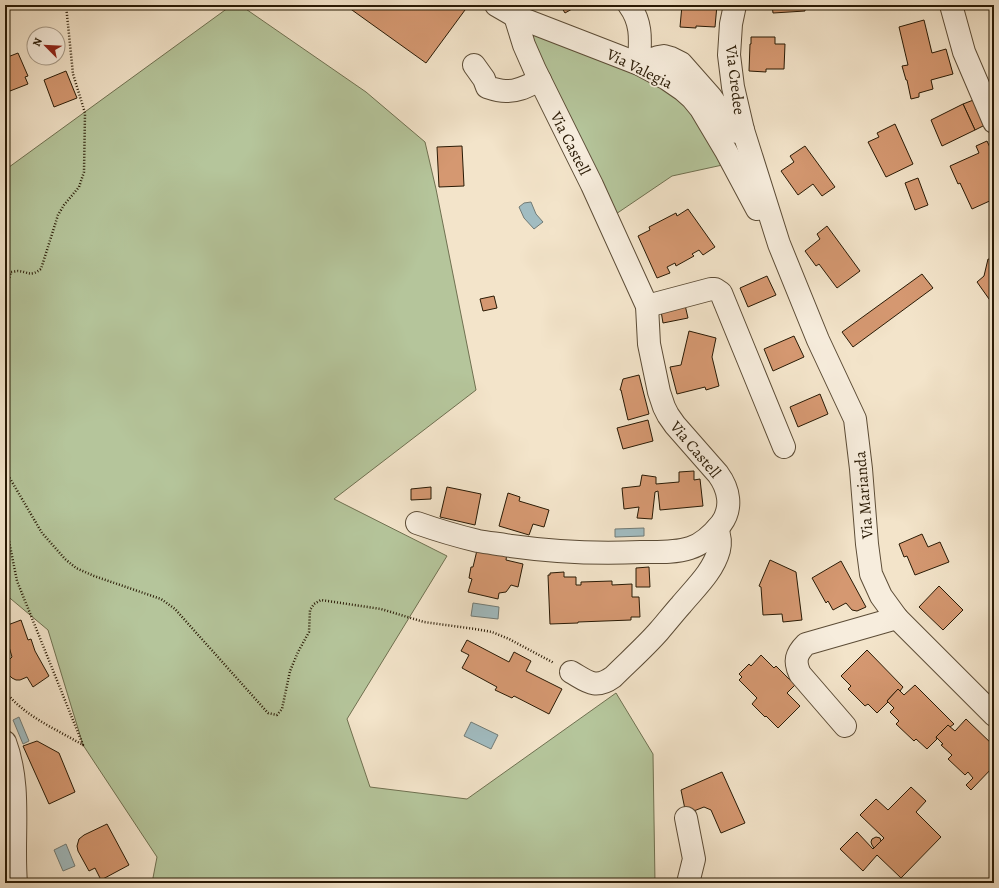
<svg xmlns="http://www.w3.org/2000/svg" width="999" height="888" font-family="Alegreya,serif">
<rect width="100%" height="100%" fill="#f3e4ca"/>
<filter id="stains"><feTurbulence type="fractalNoise" baseFrequency=".005" numOctaves="4"/><feColorMatrix values="0 0 0 0 .2 0 0 0 0 .09 0 0 0 0 .02 0 0 0 .5 -.17"/></filter>
<radialGradient id="worn" r=".72"><stop offset=".6" stop-color="#630" stop-opacity="0"/><stop offset="1" stop-color="#630" stop-opacity=".3"/></radialGradient>
<g fill="#b5c59b" stroke="#6f7050">
<path d="M232,5H240L366,92L425,142L436,189L476,390L334,499L447,556L347,719L370,787L467,799L616,693L653,754L655,883H152L157,857L83,745L48,630L5,594V170Z"/>
<path d="M541,29L678,94L727,164L672,176L613,216L528,42Z"/>
</g>
<g fill="#a1bcc1" stroke="#717b76">
<path d="M531,202L536,214L543,222L534,229L524,218L519,207L524,203Z"/>
<path d="M644,528V536L615,537V529Z"/>
<path d="M473,603L499,607L498,619L471,616Z"/>
<path d="M19,717L29,741L23,744L13,720Z"/>
<path d="M471,722L498,735L491,749L464,736Z"/>
<path d="M66,844L75,866L63,871L54,850Z"/>
</g>
<g fill="#d59871" stroke="#291a05">
<path d="M345,5H458L465,10L426,63Z"/>
<path d="M560,5H579L565,13Z"/>
<path d="M682,5H717L715,27L696,26V28L680,27Z"/>
<path d="M772,5H805V11L773,13Z"/>
<path d="M924,20L932,53L946,49L953,74L931,80L933,89L919,93V97L911,99L907,80H906L902,66L908,65L899,27Z"/>
<path d="M751,37H775V44H785L784,69H766V72L749,71L750,44H751Z"/>
<path d="M18,53L28,76L25,77L28,84L10,91L8,85L5,86V58Z"/>
<path d="M66,71L77,98L54,107L44,80Z"/>
<path d="M976,99L987,124L975,130L963,104Z"/>
<path d="M963,104L975,130L942,146L931,120Z"/>
<path d="M895,124L913,164L886,177L868,142L879,137L877,133Z"/>
<path d="M987,141L994,156V199L972,209L960,183L958,184L950,166L979,153L976,146Z"/>
<path d="M462,146L464,186L439,187L437,147Z"/>
<path d="M805,146L835,187L822,196L813,184L798,195L781,171L794,162L790,156Z"/>
<path d="M918,178L928,205L915,210L905,183Z"/>
<path d="M688,209L715,247L703,255L699,250L692,254L694,256L676,266L675,263L667,267L670,273L657,278L638,236L650,230L649,227L676,213L677,216Z"/>
<path d="M827,226L860,271L837,288L819,264L816,266L805,251L820,239L817,234Z"/>
<path d="M988,259L994,260V306L977,282L984,276Z"/>
<path d="M922,274L933,288L853,347L842,332Z"/>
<path d="M767,276L776,295L748,307L740,288Z"/>
<path d="M494,296L497,308L483,311L480,299Z"/>
<path d="M685,305L688,318L663,323L661,311Z"/>
<path d="M689,331L716,338L712,357L719,386L706,390L705,387L677,394L670,367L681,365Z"/>
<path d="M794,336L804,357L773,371L764,349Z"/>
<path d="M639,375L649,414L628,420L621,390H620L623,379Z"/>
<path d="M820,394L828,414L798,427L790,407Z"/>
<path d="M648,420L653,441L623,449L617,428Z"/>
<path d="M694,471V480L700,479L703,506L660,510L658,491L655,492L652,519L637,518L639,507L624,509L622,488L640,486L642,475L656,477V484L679,482V472Z"/>
<path d="M431,487V499L411,500V489Z"/>
<path d="M447,487L481,494L475,525L440,517Z"/>
<path d="M508,493L520,497L519,501L549,510L544,527L533,524L529,535L499,526Z"/>
<path d="M922,534L928,547L940,542L949,562L915,575L907,556L904,557L899,544Z"/>
<path d="M478,546L507,553L506,560L523,564L518,587L511,585L509,588L506,592L499,593L498,599L468,592L472,579L469,578L471,567H473Z"/>
<path d="M770,560L796,572L802,620L783,622L782,614L763,615L761,587L759,586Z"/>
<path d="M841,561L866,607L857,611L852,610L846,603L833,610L828,601L826,603L812,578Z"/>
<path d="M649,567L650,587H636V568Z"/>
<path d="M564,572V577H576V585H581V582L612,581V585L632,584V597H639L640,617H631V620L578,622V623L550,624L548,575H550V573Z"/>
<path d="M939,586L963,610L943,630L919,607Z"/>
<path d="M21,620L28,640L31,639L35,651L49,676L33,687L27,677L20,680H16L12,678L8,674L6,669L7,664L9,660L12,657L5,633V626Z"/>
<path d="M467,640L509,662L514,652L531,661L526,671L562,689L549,714L514,696L512,698L495,690L497,687L462,668L469,655L461,651Z"/>
<path d="M867,650L903,687L900,691L898,689L887,701L888,702L877,713L868,704L865,706L848,689L851,686L841,676Z"/>
<path d="M761,655L774,668L776,666L795,685L787,693L800,706L778,728L766,716L765,717L752,704L757,698L739,680L742,677L739,674L749,664L751,666Z"/>
<path d="M915,685L954,724L950,727L948,725L936,737L937,739L927,749L916,739L914,741L896,724L899,721L890,712L894,708L887,701L898,689L904,695Z"/>
<path d="M966,719L994,746V766L971,790L966,785L973,778L968,772L965,775L948,759L952,755L941,745L943,744L936,737L948,725L955,731Z"/>
<path d="M37,741L59,753L75,792L49,804L23,746Z"/>
<path d="M722,772L745,823L721,833L711,810L704,807L686,814L681,790Z"/>
<path d="M911,787L926,801L916,812L941,837L901,878L877,855L863,871L840,849L857,832L873,849L884,838L860,815L876,799L888,810Z"/>
<path d="M107,824L129,865L101,880L95,868L89,871L78,851L77,846L79,839L84,835Z"/>
<path d="M876,837L880,838L881,841L874,848L872,845L871,842L872,839Z"/>
</g>
<g fill="none" stroke-linecap="round" stroke-linejoin="round">
<g stroke="#5c4c36" stroke-width="24">
<g id="minor">
<path d="M496,5L515,16L639,64L667,79L683,90L692,98L701,109L726,151L757,209"/>
<path d="M629,5C643,24 640,42 639,64L658,57L664,56L671,58L681,63L711,97L718,107L731,130C736,133 738,132 743,130"/>
<path d="M735,5L731,24L729,55L733,87L743,130L779,244L818,340L855,419L861,469L867,544L871,574L881,596L897,618L994,715"/>
<path d="M951,5L964,52L994,122"/>
<path d="M474,65L484,79L487,87C493,89 500,91 506,91C518,92 529,85 540,80"/>
<path d="M647,306L711,289H715L721,293L784,447"/>
<path d="M417,523C437,530 457,536 478,541C489,543 500,544 511,546C554,552 598,554 641,552C657,552 675,553 690,548C703,544 712,535 721,524C733,508 729,489 718,474L675,425L668,415L664,407L659,392L649,344L647,306L592,185L535,70L524,45L515,16"/>
<path d="M571,672C587,681 595,690 613,677C628,662 645,647 659,631C666,623 673,614 681,605C695,588 713,572 719,550C721,542 720,536 717,529"/>
<path d="M845,726L800,674C794,661 796,654 806,644L897,618"/>
<path d="M5,742C22,787 12,837 16,883"/>
<path d="M686,818L694,859L688,883"/>
</g>
</g>
<g stroke="#291a05" stroke-width="2.5" stroke-dasharray="1 2" stroke-linecap="butt">
<path d="M5,295C8,288 8,280 11,272C12,272 18,271 18,271C29,272 30,277 41,269L58,215L64,205L79,187L84,172L85,113L73,74L66,5"/>
<path d="M5,470L42,533L65,559L76,568L94,576L161,599L175,609L268,713L277,715L282,709L290,671L298,652L309,632L310,610L314,604L321,600L381,609L424,622L475,629L492,632L509,639L554,663"/>
<path d="M5,521L17,581L83,745C56,729 24,716 5,691"/>
</g>
<use href="#minor" stroke="#f7eddd" stroke-width="22"/>
</g>
<g text-anchor="middle" stroke-width="3.5" stroke-linejoin="round" paint-order="stroke">
<g font-size="16" fill="#291a05" stroke="#f7eddd">
<text transform="translate(640 68) rotate(26)" y="6">Via Valegia</text>
<text transform="translate(736 80) rotate(83)" y="6">Via Credee</text>
<text transform="translate(571 143) rotate(63)" y="6">Via Castell</text>
<text transform="translate(696 449) rotate(50)" y="6">Via Castell</text>
<text transform="translate(863 495) rotate(-95)" y="6">Via Marianda</text>
</g>
</g>
<rect width="999" height="888" fill="none" stroke="#f3e4ca" stroke-width="20"/>
<rect x="6" y="6" width="987" height="876" fill="none" stroke="#291a05" stroke-width="2"/>
<rect x="10" y="10" width="979" height="868" fill="none" stroke="#291a05"/>
<g transform="translate(46 46) rotate(294)"><circle r="19" fill="#f7eddd" stroke="#a59987"/>
<path d="M0-3L7 15L0 10L-7 15Z" fill="#8f2418"/>
<text y="-6" font-size="11" font-weight="bold" text-anchor="middle" fill="#291a05">N</text>
</g>
<rect width="100%" height="100%" filter="url(#stains)"/>
<rect width="100%" height="100%" fill="url(#worn)"/>
</svg>
